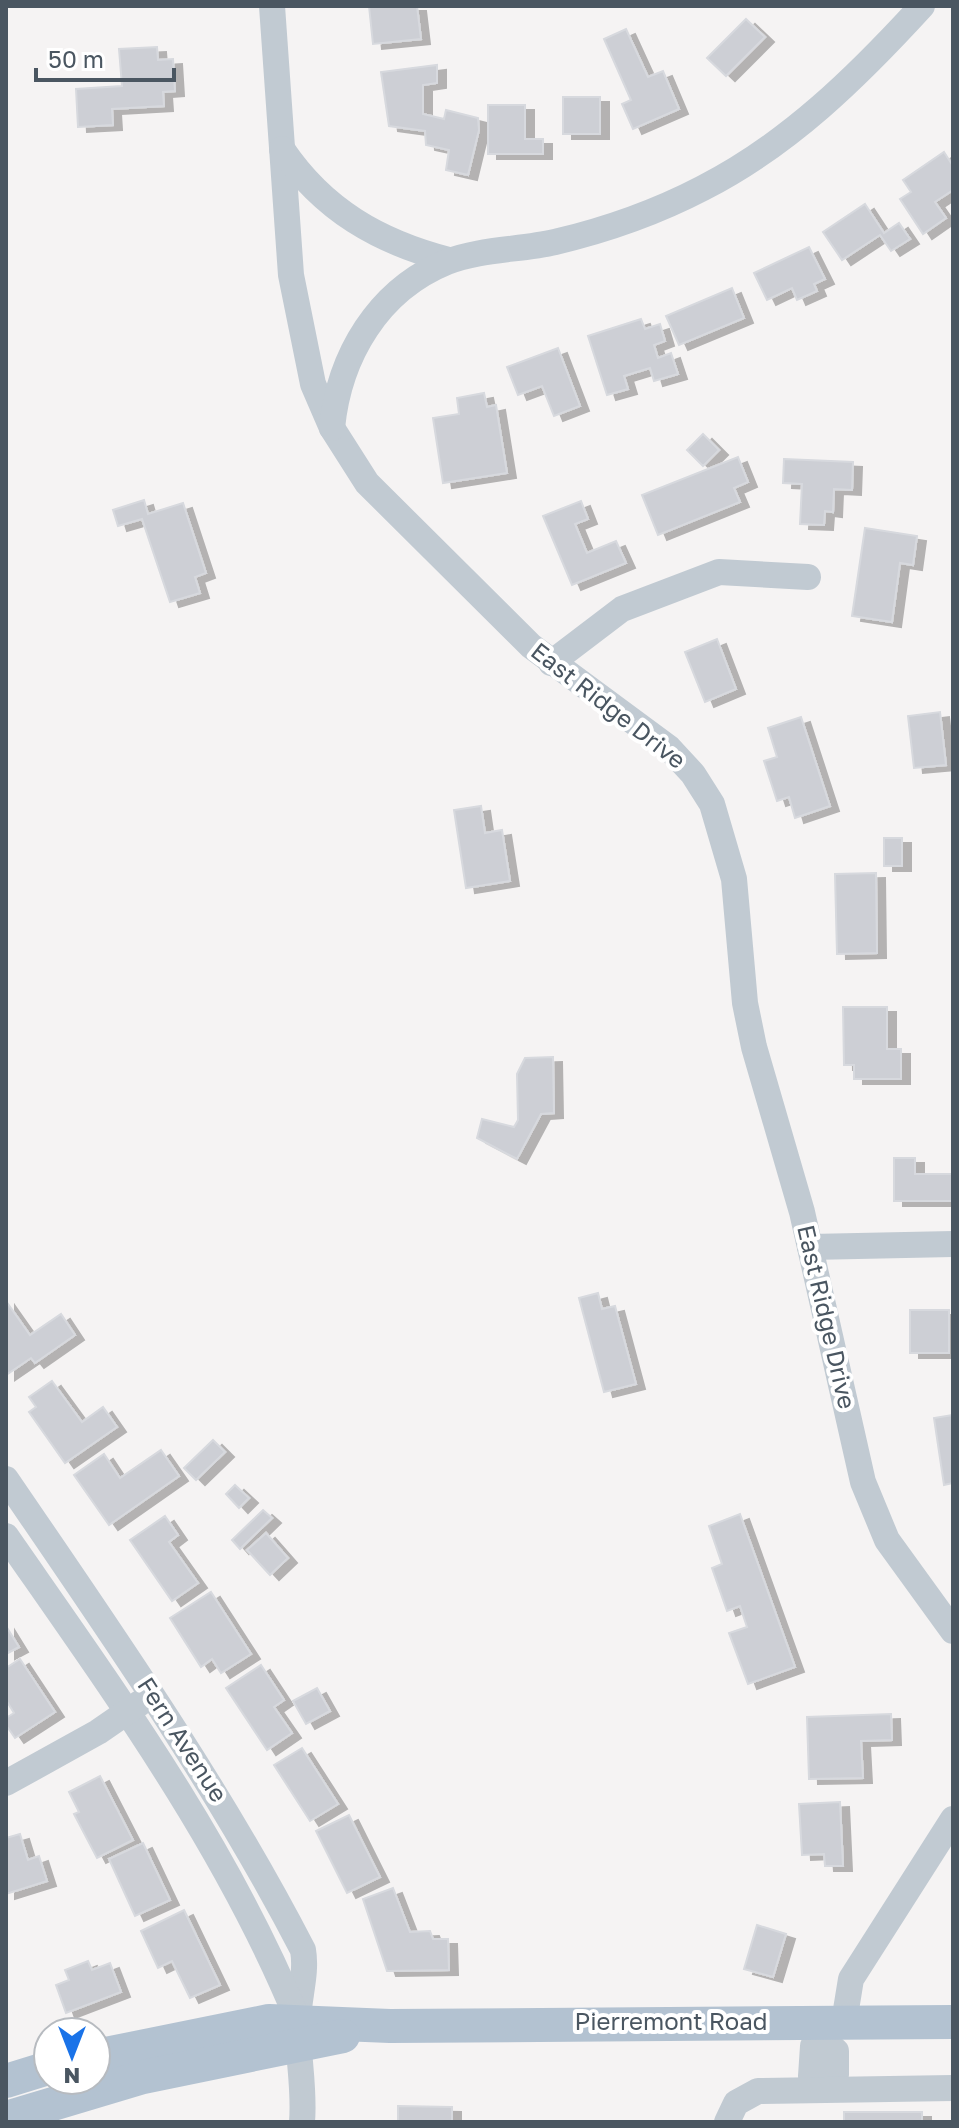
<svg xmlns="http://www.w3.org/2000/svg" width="959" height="2128" font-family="'Golos Text',sans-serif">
<defs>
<filter id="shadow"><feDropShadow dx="9" dy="5" stdDeviation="0" flood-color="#0004"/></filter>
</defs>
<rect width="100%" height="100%" fill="#f5f3f3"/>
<g fill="#cdcfd5" stroke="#d7d9de" stroke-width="2" filter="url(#shadow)">
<path d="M369,6H417L421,39L373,44Z"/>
<path d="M746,19L765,37L726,76L707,58Z"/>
<path d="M626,29L648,77L663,71L679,109L633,129L622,104L631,100L604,39Z"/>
<path d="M157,47L158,60L173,59L175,91L163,92L164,106L112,109L113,125L78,127L76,89L122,86L119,49Z"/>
<path d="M437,65V83L423,85V114L444,119L446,110L478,118L479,130L468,175L446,170L449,150L426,145L425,131L389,126L381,72Z"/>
<rect x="563" y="97" width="37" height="37"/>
<path d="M488,105H525V139H543V154H488Z"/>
<path d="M944,152L953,166V190L935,202L946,218L923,234L900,199L911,192L903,180Z"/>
<path d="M865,204L884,233L899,223L910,239L891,251L880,235L842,260L823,232Z"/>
<path d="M809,247L825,279L814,284L817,291L797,300L792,288L767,300L754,273Z"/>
<path d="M732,288L744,318L679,345L666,316Z"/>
<path d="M641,319L645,329L660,324L665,341L654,345L658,358L671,353L678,374L654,381L650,368L624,376L628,389L607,395L588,336Z"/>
<path d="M558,348L580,406L554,416L542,386L518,395L507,367Z"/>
<path d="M484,393L487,407L496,405L507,473L443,483L433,418L459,414L457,398Z"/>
<path d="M703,434L719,450L703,466L687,450Z"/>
<path d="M738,457L748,482L734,488L740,502L658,535L642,495Z"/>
<path d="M784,459L853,462L852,490L834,489L833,512L825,511L824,525L800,524L802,484L783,483Z"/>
<path d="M144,500L148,514L183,503L206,573L195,577L200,593L170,602L142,519L118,526L113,510Z"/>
<path d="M581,501L588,519L575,524L587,553L616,541L626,563L572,585L543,516Z"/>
<path d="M865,528L917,536L913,565L900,563L892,622L852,616Z"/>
<path d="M717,639L736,689L705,702L685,652Z"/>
<path d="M940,712L946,765L914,768L908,716Z"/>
<path d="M801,717L830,806L795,818L789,797L777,801L764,761L777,757L768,728Z"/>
<path d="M481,806L485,833L502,830L510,881L466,888L454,810Z"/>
<rect x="884" y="838" width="18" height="28"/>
<path d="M876,873L877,953L837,954L835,874Z"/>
<path d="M843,1007H887V1049H901V1079H854V1065H844Z"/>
<path d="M553,1057L554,1113L541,1114L517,1159L477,1138L482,1119L514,1127L518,1120L517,1074L525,1058Z"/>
<path d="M894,1158H915V1174H953V1201H894Z"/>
<path d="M598,1293L602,1309L615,1306L636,1384L604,1392L579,1298Z"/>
<path d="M6,1301L30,1335L61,1314L75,1335L35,1363L31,1358L6,1375Z"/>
<rect x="910" y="1310" width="39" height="43"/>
<path d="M52,1381L82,1422L103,1407L117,1427L65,1463L29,1412L36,1407L29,1397Z"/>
<path d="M953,1415V1483L944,1485L934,1418Z"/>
<path d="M213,1440L225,1452L196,1480L184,1468Z"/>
<path d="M161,1450L179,1476L109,1525L74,1475L104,1454L120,1478Z"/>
<path d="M235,1485L249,1498L239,1508L226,1494Z"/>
<path d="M263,1510L272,1518L240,1549L232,1540Z"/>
<path d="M740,1514L795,1667L748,1684L729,1633L747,1627L740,1606L727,1611L712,1568L722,1564L709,1526Z"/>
<path d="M165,1516L178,1535L169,1542L198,1583L172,1601L130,1540Z"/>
<path d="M266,1533L288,1558L270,1575L247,1550Z"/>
<path d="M211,1592L251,1654L221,1673L212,1659L201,1667L170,1618Z"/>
<path d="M6,1626L19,1647L6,1654Z"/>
<path d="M20,1659L55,1712L15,1738L6,1725V1718L14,1713L6,1700V1668Z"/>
<path d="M261,1665L284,1700L274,1707L292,1733L267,1750L226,1688Z"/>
<path d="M317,1688L330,1711L306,1724L293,1701Z"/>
<path d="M891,1714L892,1740L861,1741L863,1778L809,1779L807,1717Z"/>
<path d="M302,1748L338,1804L310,1821L274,1765Z"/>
<path d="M100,1776L133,1840L97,1858L74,1814L79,1812L69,1792Z"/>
<path d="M840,1802L843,1866H825L824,1854L802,1855L799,1804Z"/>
<path d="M349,1815L380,1877L347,1893L316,1831Z"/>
<path d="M20,1834L28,1860L39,1856L47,1881L6,1894V1838Z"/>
<path d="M143,1843L170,1900L135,1916L109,1859Z"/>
<path d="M393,1888L410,1932L430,1931L433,1939H448L449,1970L387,1971L363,1899Z"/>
<path d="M184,1910L220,1985L190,1998L172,1961L158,1968L141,1931Z"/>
<path d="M757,1925L786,1934L773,1977L744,1969Z"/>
<path d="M88,1961L92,1970L110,1963L121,1992L66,2013L56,1985L69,1980L65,1970Z"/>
<path d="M398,2106L452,2107V2122H398Z"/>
<rect x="844" y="2112" width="78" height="10"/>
</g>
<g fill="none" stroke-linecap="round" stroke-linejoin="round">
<g stroke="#c1cad2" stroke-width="26">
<path d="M272,6L291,275L313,384L332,428L367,483L531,646L669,748L693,774L712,804L734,879L745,1003L754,1047L802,1212L863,1482L887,1540L953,1631"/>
<path d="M282,149C323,210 379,242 449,260"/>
<path d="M332,428C339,356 378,290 447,262C479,249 521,250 555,242C606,230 657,212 703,188C789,144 857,77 922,6"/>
<path d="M551,663L622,609L719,572L808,577"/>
<path d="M810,1247L953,1244"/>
<path d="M6,1479C111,1633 217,1784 303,1950C307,1973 299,1996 298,2020C297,2054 305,2087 302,2122"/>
<path d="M6,1536C113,1690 225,1843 297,2018"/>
<path d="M6,1783L98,1732L140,1703"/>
<path d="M844,2022L851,1979L953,1819"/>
<path d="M823,2039L836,2051V2075L824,2090L811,2076L813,2046Z"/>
<path d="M727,2122L736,2103L758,2091L953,2088"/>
</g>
<g stroke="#b3c2d1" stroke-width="34">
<path d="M96,2056L269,2021L390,2026L953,2022"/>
<path d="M6,2081L48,2068"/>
<path d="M6,2118L143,2077L343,2036"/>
</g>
</g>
<g text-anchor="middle" stroke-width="8" stroke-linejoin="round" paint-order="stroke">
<g font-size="24" fill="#4a5661" stroke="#fff">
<text transform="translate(608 706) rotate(38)" y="8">East Ridge Drive</text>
<text transform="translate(826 1317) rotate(77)" y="8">East Ridge Drive</text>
<text transform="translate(182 1740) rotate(57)" y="8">Fern Avenue</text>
<text x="671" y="2030">Pierremont Road</text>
</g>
</g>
<rect width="959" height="2128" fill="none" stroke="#4a5661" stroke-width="16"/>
<g transform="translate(72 2056) rotate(180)"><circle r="38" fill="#ffffff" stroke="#b7bbc0" stroke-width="2"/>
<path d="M0-6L14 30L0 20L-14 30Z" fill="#1a73e8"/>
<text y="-12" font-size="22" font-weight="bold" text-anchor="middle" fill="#4a5661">N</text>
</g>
<path d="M36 68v12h138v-12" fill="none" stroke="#4a5661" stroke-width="4"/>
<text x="48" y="68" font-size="24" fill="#4a5661" stroke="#ffffff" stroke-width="6" paint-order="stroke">50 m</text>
</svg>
